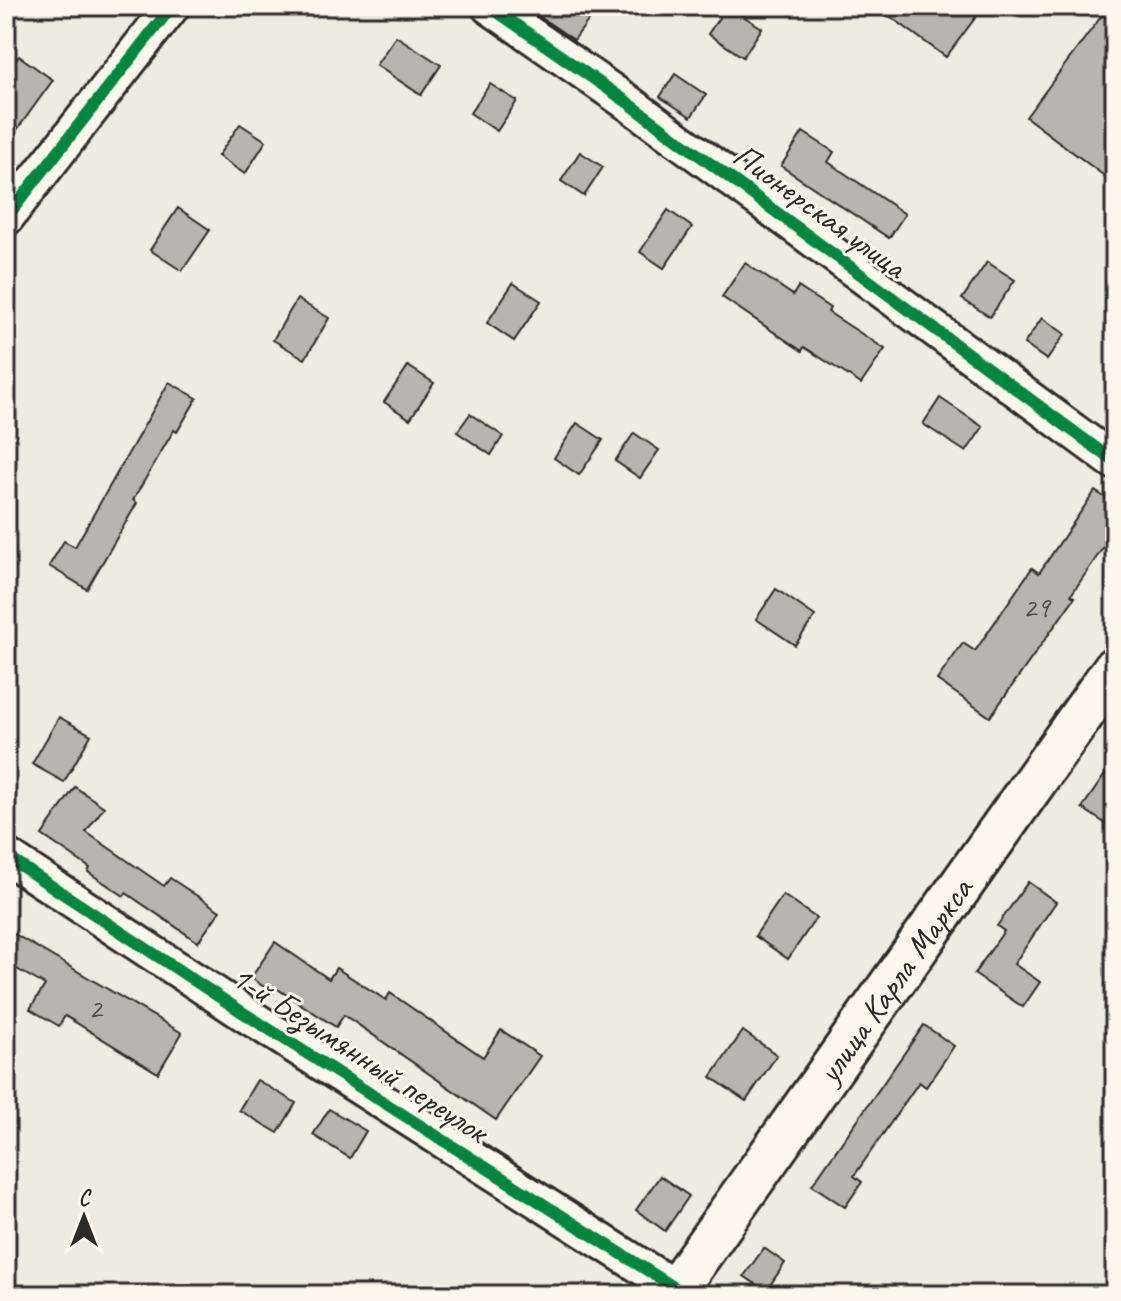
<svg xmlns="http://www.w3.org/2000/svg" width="1121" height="1301" font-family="Caveat,sans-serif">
<rect width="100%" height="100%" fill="#eeebe0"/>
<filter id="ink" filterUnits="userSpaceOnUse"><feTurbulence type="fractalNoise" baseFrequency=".0125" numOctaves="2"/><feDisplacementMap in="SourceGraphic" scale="16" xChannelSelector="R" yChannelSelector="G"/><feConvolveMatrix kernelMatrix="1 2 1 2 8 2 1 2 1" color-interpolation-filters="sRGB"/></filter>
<g filter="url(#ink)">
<g fill="#b8b5ae" stroke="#2b2b2b" stroke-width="2">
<path d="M524,6H599L574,40Z"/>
<path d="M727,6L762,28L743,57L708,34Z"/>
<path d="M876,6H984L946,57Z"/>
<path d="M1109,6H1115V184L1026,117Z"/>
<path d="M396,36L441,65L421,95L376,65Z"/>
<path d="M19,56L53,80L6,145V73Z"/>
<path d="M675,74L706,95L691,117L660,97Z"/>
<path d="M490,84L517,101L497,131L470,113Z"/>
<path d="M240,124L266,141L245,174L218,156Z"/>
<path d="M803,132L834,152L828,162L905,214L889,238L781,166Z"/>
<path d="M580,152L603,167L584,196L561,181Z"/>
<path d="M178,208L210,230L182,271L150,250Z"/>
<path d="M668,210L692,227L664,268L640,252Z"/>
<path d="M987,262L1015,280L990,317L962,299Z"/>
<path d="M745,263L793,295L798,287L830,308L828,312L885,349L861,384L804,347L802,351L722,297Z"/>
<path d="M513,283L541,301L514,341L487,323Z"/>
<path d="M297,299L329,318L305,359L273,340Z"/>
<path d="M1042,318L1065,334L1047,360L1024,344Z"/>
<path d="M408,366L434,383L410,419L384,402Z"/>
<path d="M169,382L197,398L177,432L174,430L133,500L137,503L87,589L49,566L64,541L75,547Z"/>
<path d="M940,398L983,427L966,452L923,424Z"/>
<path d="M470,414L503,436L491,455L457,432Z"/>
<path d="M577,423L603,440L579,475L554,458Z"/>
<path d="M634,433L659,450L640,478L615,461Z"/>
<path d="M1095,491L1115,504V530L1071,595L1075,597L990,717L937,680L963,643L975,651L1032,568L1039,573Z"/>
<path d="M776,589L815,616L795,645L756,619Z"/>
<path d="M59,717L91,735L64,782L32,764Z"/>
<path d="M1115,760V830L1082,808Z"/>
<path d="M75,787L104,807L86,832L164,886L170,878L220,911L198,942L126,893L124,896L88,872L90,868L42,835Z"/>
<path d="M1028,882L1056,902L1014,964L1040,982L1023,1007L974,974L1004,931L997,926Z"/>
<path d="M783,895L816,918L788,959L755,936Z"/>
<path d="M6,929L182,1033L158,1073L65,1016L59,1026L30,1009L45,985L6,963Z"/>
<path d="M275,942L329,979L336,968L386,1000L390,993L483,1057L501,1030L540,1056L496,1120L344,1015L336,1027L276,988L273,993L251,978Z"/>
<path d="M924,1025L954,1046L926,1087L919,1082L854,1176L862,1182L845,1207L812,1185Z"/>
<path d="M743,1031L777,1055L746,1101L711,1077Z"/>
<path d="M257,1080L296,1103L278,1133L239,1110Z"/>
<path d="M329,1109L366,1131L350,1158L313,1135Z"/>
<path d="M660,1176L689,1196L665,1231L636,1210Z"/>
<path d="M764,1248L785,1263L766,1291L744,1276Z"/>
</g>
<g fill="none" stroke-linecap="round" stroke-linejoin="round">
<g stroke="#2b2b2b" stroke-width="40">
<g id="minor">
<path d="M489,6L627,102L1115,462"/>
<path d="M6,218L172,6"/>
<path d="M6,856L242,1012L686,1295"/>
</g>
</g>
<g stroke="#2b2b2b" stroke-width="48">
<g id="major">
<path id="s1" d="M675,1295L689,1270L1115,668"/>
</g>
</g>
<use href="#minor" stroke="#fbf7ec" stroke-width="34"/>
<use href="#major" stroke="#fbf7ec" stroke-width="42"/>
<g stroke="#fbf7ec" stroke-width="17">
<g id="cycleway">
<path d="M489,6L627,102L1115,462"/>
<path d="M6,218L172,6"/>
<path d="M6,856L242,1012L686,1295"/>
</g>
</g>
<use href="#cycleway" stroke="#00873e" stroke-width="12"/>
</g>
</g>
<g text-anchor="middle" stroke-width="6" stroke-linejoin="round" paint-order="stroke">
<g font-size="30" fill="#4e4e4c">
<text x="1036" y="617">29</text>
<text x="95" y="1018">2</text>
</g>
<g font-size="34" fill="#2b2b2b" stroke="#fbf7ec">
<text transform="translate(820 210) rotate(36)" y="12">Пионерская улица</text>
<text dy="12" stroke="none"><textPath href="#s1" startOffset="384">улица Карла Маркса</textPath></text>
<text transform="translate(360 1053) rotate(33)" y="12">1-й Безымянный переулок</text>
</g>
</g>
<rect width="1121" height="1301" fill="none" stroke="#fbf7ec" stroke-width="32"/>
<rect x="16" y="16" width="1089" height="1269" fill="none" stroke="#2b2b2b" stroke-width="3" filter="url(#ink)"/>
<g transform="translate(84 1217)" stroke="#fbf7ec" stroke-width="6" paint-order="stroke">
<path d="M0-6L14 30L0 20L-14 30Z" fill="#2b2b2b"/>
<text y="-12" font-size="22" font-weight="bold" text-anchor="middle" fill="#2b2b2b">С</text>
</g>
</svg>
